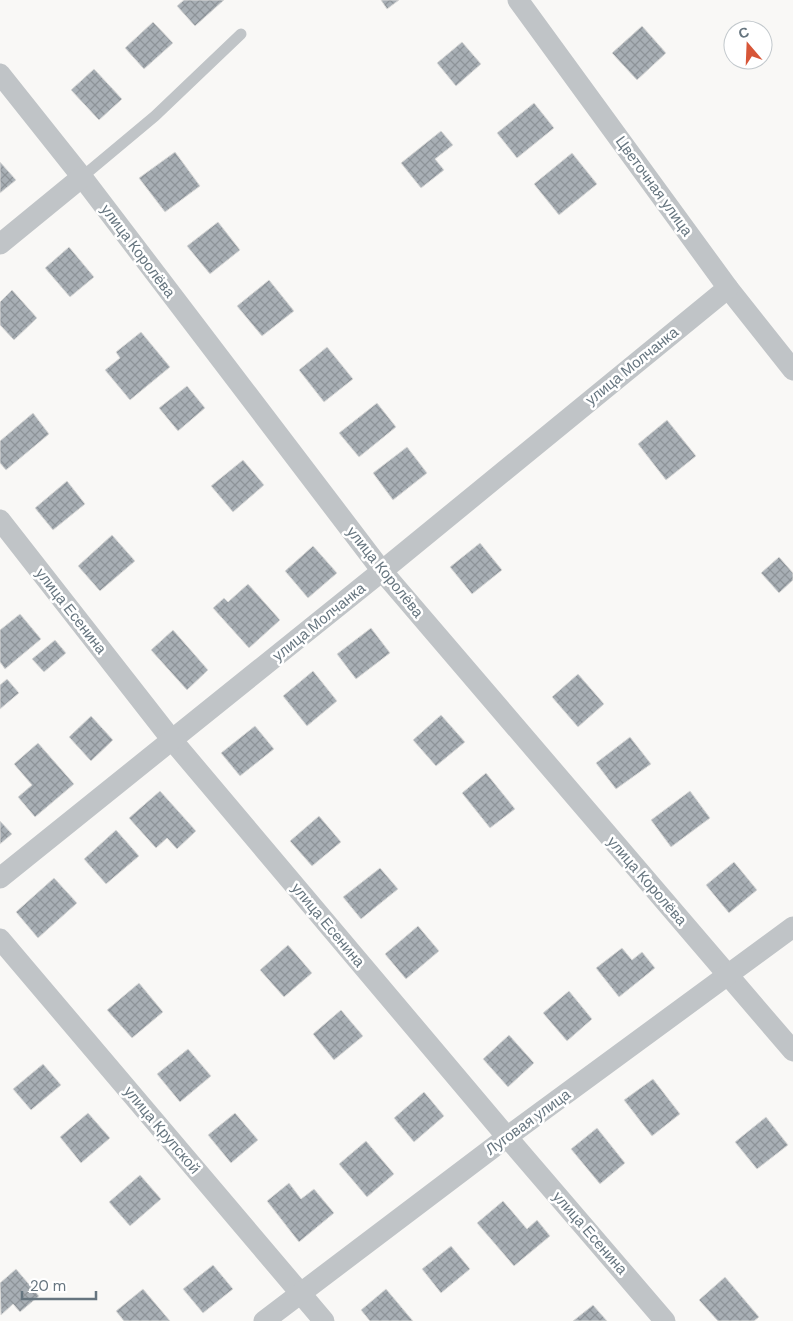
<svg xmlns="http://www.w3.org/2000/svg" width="793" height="1321" font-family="'DM Sans',sans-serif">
<defs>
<pattern id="building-cross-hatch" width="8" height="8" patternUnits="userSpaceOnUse" patternTransform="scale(1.25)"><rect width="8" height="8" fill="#a8afb5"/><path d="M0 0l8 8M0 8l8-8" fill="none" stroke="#8d9398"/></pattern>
</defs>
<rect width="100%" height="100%" fill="#f9f8f6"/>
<g fill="url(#building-cross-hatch)" stroke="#dadad9">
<path d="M184,0H224L195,26L177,6Z"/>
<path d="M381,0H399L387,9Z"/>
<path d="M153,22L173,43L144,69L125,48Z"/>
<path d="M642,26L666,53L637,80L612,53Z"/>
<path d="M462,42L481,64L456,86L437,63Z"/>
<path d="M94,69L122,99L99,120L71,90Z"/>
<path d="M534,103L554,128L517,158L497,133Z"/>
<path d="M441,131L453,145L435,159L444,170L421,188L401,163Z"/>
<path d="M175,152L200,186L165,212L139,178Z"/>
<path d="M572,153L597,184L559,215L534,184Z"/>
<path d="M0,162L16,180L0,193Z"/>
<path d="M218,222L240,250L210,274L187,246Z"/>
<path d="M69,247L94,277L70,297L45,268Z"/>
<path d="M269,280L294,311L262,336L237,306Z"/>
<path d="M12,290L37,318L14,340L0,325V302Z"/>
<path d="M141,332L170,367L130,400L105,370L120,358L116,352Z"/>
<path d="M327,347L353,379L324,402L299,370Z"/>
<path d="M187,386L205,408L178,431L159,408Z"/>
<path d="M377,403L396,427L359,457L339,433Z"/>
<path d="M33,413L49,434L6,470L0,463V441Z"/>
<path d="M667,420L696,456L666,480L638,444Z"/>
<path d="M407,447L427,473L393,500L373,473Z"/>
<path d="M243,460L264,485L233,512L211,486Z"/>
<path d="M67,481L85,504L53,530L35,508Z"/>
<path d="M112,535L135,561L100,591L78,566Z"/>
<path d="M480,543L502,570L472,594L450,567Z"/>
<path d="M313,546L337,573L308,598L285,571Z"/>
<path d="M779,557L793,573V580L779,593L761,573Z"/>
<path d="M248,584L280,620L249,648L213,608L224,598L228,602Z"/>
<path d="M20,614L41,639L5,669L0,662V630Z"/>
<path d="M371,628L390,653L356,679L337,654Z"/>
<path d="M173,630L208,670L187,690L151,650Z"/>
<path d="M55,640L66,653L44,672L32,659Z"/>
<path d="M313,671L337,701L307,726L283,696Z"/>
<path d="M578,674L604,704L578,727L552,697Z"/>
<path d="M7,679L19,693L0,709V685Z"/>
<path d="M441,715L465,742L436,766L413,740Z"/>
<path d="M91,716L113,740L91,761L69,737Z"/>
<path d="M255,726L274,749L240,776L221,753Z"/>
<path d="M630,737L651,764L616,789L596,763Z"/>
<path d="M38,743L74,784L35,817L18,797L32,785L14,764Z"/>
<path d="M486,773L515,809L490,828L462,793Z"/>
<path d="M160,791L196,831L177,849L167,838L156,848L129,818Z"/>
<path d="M690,791L710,818L671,847L651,820Z"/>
<path d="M319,816L341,842L312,866L290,841Z"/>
<path d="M0,821L12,834L0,844Z"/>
<path d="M116,830L139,856L106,884L84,859Z"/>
<path d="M734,862L757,890L729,913L706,885Z"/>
<path d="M380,868L398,889L361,919L343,897Z"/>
<path d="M54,878L77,903L38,938L16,912Z"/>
<path d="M418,926L439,951L406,979L385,954Z"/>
<path d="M288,945L312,973L284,997L260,970Z"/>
<path d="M622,948L632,960L642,952L655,968L619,997L596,968Z"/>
<path d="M139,983L163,1012L132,1038L107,1010Z"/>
<path d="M569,991L592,1019L567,1041L543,1013Z"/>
<path d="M341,1010L363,1036L334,1060L313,1034Z"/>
<path d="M509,1035L534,1063L508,1087L483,1059Z"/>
<path d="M188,1049L211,1076L180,1102L157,1074Z"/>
<path d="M43,1064L61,1085L31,1110L13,1089Z"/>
<path d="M653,1079L680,1114L652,1136L624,1100Z"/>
<path d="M424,1092L444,1116L414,1142L394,1118Z"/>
<path d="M88,1113L110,1138L81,1163L60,1137Z"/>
<path d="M235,1113L258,1140L231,1163L208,1135Z"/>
<path d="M766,1117L788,1145L757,1169L735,1142Z"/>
<path d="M597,1128L625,1163L600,1184L571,1149Z"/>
<path d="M366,1141L394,1174L367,1197L339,1164Z"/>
<path d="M140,1175L161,1199L130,1226L109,1202Z"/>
<path d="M289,1183L301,1199L314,1189L334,1213L299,1242L267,1201Z"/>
<path d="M503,1201L527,1229L537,1220L550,1236L514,1266L477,1223Z"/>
<path d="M451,1246L470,1269L441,1293L422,1269Z"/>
<path d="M213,1265L233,1289L203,1313L183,1289Z"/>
<path d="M16,1269L39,1296L20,1312L13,1304L1,1315L0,1283Z"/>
<path d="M725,1277L759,1317L754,1321H718L699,1300Z"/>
<path d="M143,1289L170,1321H124L116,1311Z"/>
<path d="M386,1289L413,1321H370L361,1310Z"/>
<path d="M593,1305L607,1321H573Z"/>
</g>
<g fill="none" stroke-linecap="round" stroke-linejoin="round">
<path stroke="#c0c4c7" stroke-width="11" d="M82,177L155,116L241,34"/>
<g stroke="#c0c4c7" stroke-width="21">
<path d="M518,0L728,288L793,370"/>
<path d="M0,74L82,177L382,571L793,1051"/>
<path d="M0,244L82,177"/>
<path d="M0,520L172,740L507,1137L665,1321"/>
<path d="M0,878L382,571L728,288"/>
<path d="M0,939L324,1321"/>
<path d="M264,1321L507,1137L793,927"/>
</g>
</g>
<g text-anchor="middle" stroke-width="5" stroke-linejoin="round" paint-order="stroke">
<g font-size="15" fill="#66757f" stroke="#fff">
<text transform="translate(654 186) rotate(54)" y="5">Цветочная улица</text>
<text transform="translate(138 251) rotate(53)" y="5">улица Королёва</text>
<text transform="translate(632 366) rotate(-39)" y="5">улица Молчанка</text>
<text transform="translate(385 572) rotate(51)" y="5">улица Королёва</text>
<text transform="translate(71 611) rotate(52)" y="5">улица Есенина</text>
<text transform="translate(319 622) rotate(-39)" y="5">улица Молчанка</text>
<text transform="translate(647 881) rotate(49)" y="5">улица Королёва</text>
<text transform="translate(328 925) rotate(50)" y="5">улица Есенина</text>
<text transform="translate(528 1122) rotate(-36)" y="5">Луговая улица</text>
<text transform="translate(162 1130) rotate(50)" y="5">улица Крупской</text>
<text transform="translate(590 1233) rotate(49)" y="5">улица Есенина</text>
</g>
</g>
<g transform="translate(748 45) rotate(341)"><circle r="24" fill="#ffffff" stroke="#c2c8cc"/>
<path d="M0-4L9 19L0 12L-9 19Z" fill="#d75638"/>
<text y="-8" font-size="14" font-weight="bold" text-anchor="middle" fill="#66757f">С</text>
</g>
<path d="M22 1291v8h74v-8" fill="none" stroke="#66757f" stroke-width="2.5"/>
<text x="30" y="1291" font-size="15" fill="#66757f" stroke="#ffffff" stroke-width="4" paint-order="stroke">20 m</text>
</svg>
